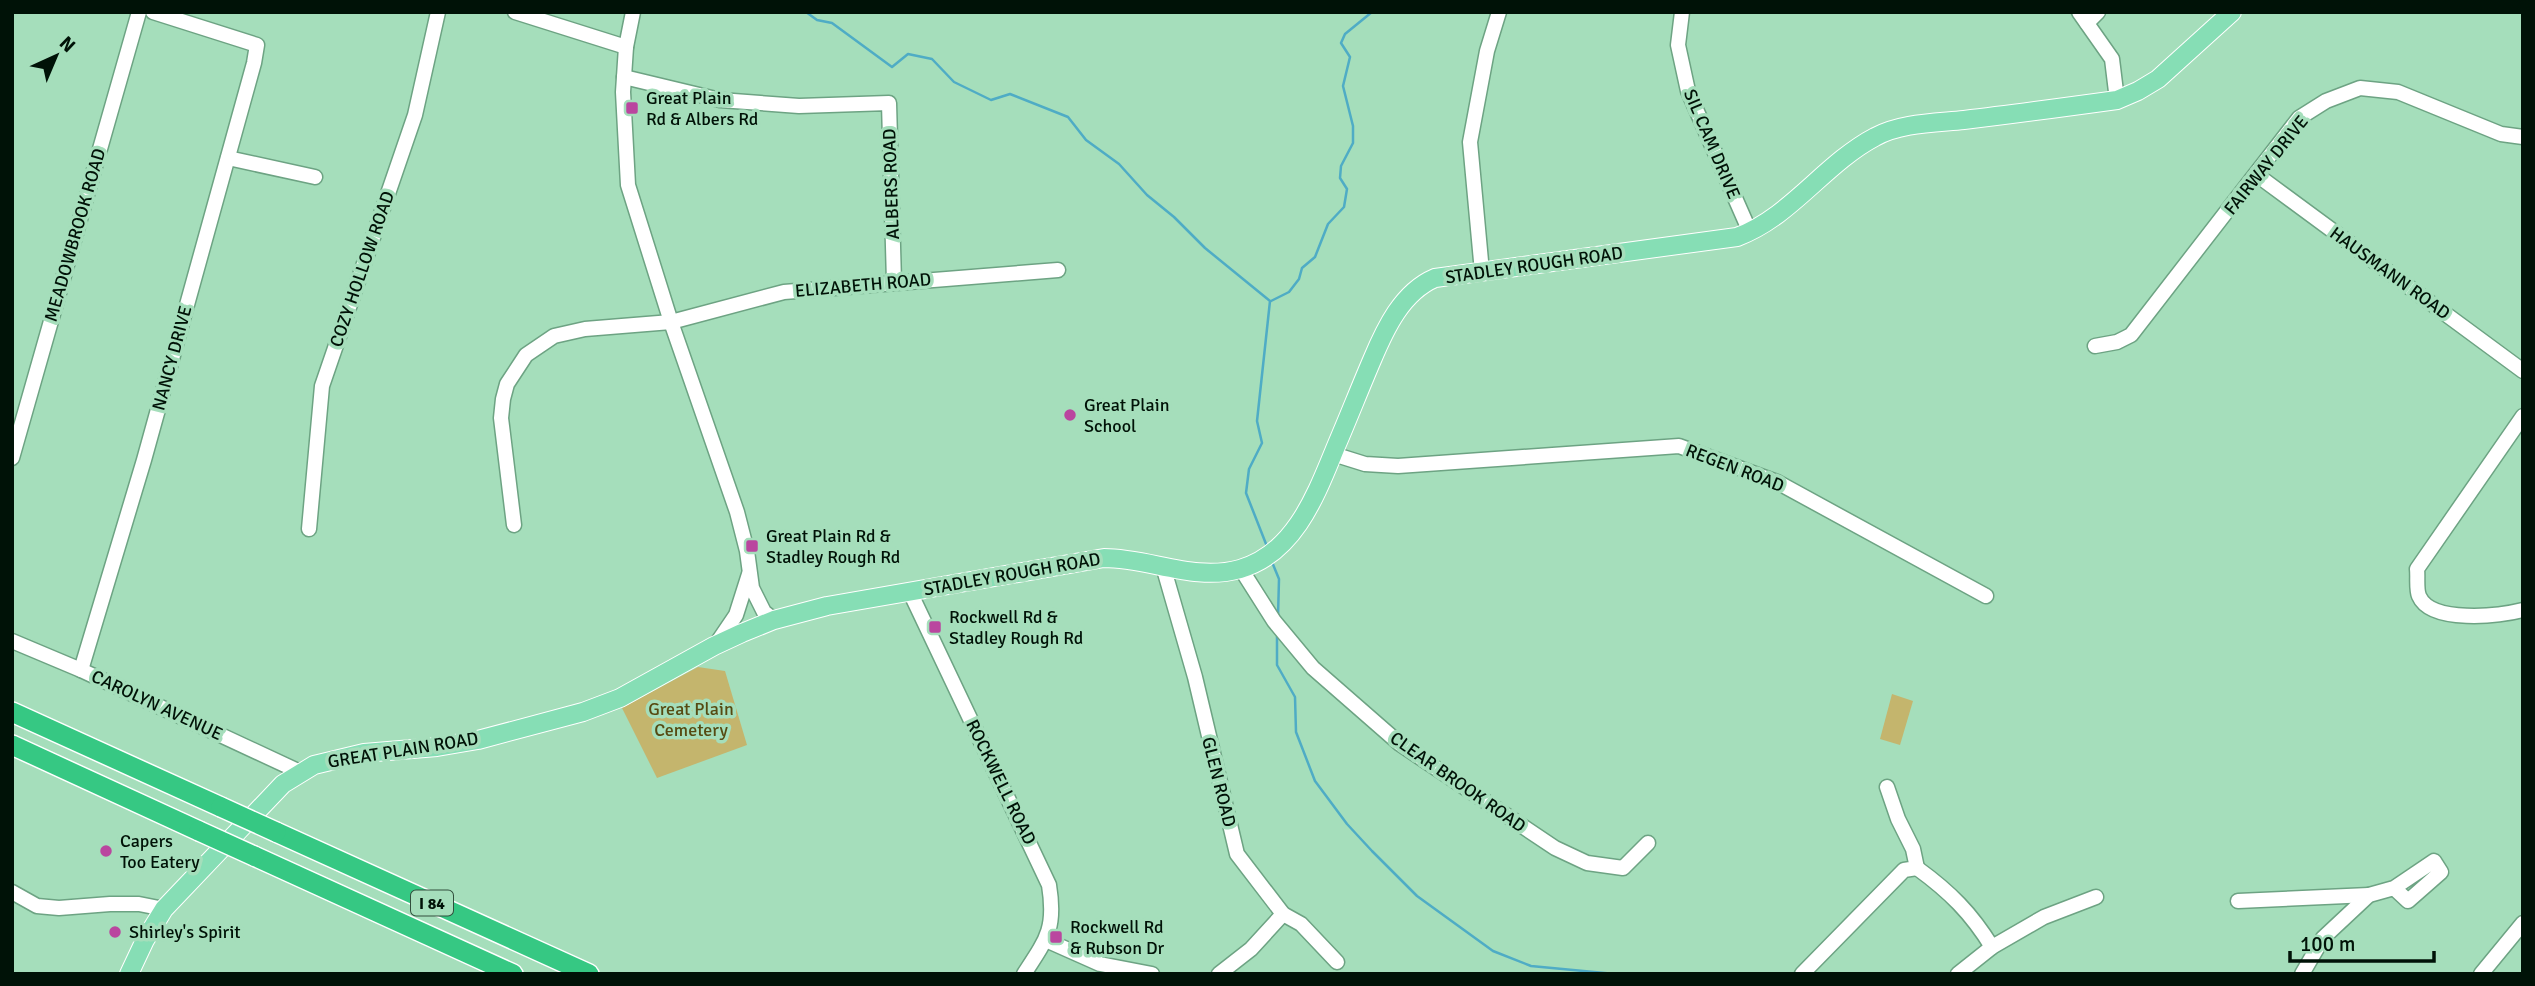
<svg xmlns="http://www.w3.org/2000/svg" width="2535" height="986" font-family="Signika,sans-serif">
<rect width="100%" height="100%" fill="#a5debb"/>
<g fill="#c4b56d">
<path d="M698,667L725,671L747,745L657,778L622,708Z"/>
<path d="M1892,694L1913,701L1900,745L1880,739Z"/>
</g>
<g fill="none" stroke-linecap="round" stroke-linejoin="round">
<g stroke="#4facc5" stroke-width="2.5">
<path d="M806,12L817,20L832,23L892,67L908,54L932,59L954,82L991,100L1010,94L1068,117L1086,140L1119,164L1147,195L1174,217L1205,248L1270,301L1257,421L1262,443L1249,469L1246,493L1268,549"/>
<path d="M1271,301L1289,292L1299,279L1302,268L1315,257L1328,224L1344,207L1347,189L1340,178L1341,166L1353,143V126L1343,86L1350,57L1341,43L1345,34L1372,12"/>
<path d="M1272,562L1279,579L1278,617"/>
<path d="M1277,634V665L1295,697L1296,732L1315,781L1347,824L1372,851L1417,896L1493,951L1531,966L1615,974"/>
</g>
<g stroke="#6da383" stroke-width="17">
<g id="minor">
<path d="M515,12L626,47"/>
<path d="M633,12L626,47L623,92L628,185L671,322L737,512L747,551L752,588L764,612L774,620"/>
<path d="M1682,12L1678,45L1688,91L1750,232"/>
<path d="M2079,12L2112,59L2117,100"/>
<path d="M2087,23L2098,12"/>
<path d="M624,77L720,100L799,106L889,103L894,282"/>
<path d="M228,158L315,177"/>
<path d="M2257,175L2523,371"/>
<path d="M1482,272L1470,142L1487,51L1499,12"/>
<path d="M2095,346L2117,342L2131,335L2299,118L2326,101L2360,88L2398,92L2501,134L2523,137"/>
<path d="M2523,416L2417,569C2418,577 2416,589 2419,596C2431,624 2499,616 2523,610"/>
<path d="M1333,454L1365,464L1398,466L1679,446L1777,482L1986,596"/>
<path d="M12,458L139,12"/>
<path d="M514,525L501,418L503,399L507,384L526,355L554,336L585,329L671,322L784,292L1058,270"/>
<path d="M309,529L322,386L415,115L438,12"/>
<path d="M1163,566L1195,677L1237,854L1283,914L1301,924L1337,962"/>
<path d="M1241,569L1274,621L1313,668L1400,744L1555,848L1587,863L1623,868L1648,843"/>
<path d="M910,592L1049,885C1056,928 1047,939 1024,974"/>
<path d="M12,641L81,670L300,772"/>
<path d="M717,643L736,615L749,574"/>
<path d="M81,670L144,460L254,63L257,45L153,12"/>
<path d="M1917,868C1950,892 1971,913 1992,947"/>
<path d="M12,892L37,906L59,908L110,904H139L164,909"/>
<path d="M2238,901L2369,895"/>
<path d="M1046,940L1100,964L1152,974"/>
<path d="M1219,974L1251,949L1283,914"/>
<path d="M1802,974L1904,870L1917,868L1913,849L1898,819L1887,787"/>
<path d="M1958,974L1992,947L2044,917L2096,897"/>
<path d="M2302,974L2323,938L2369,895L2394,888L2434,861L2441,872L2408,901L2394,888"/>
<path d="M2481,974L2523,923"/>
</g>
</g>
<g stroke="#fff" stroke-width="20">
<path id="major" d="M129,974L145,940L164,909L283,784L314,765L364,753L437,747L478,740L583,712L620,698L714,646L742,633L774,620L827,606L1104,558C1150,558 1194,582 1240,569C1296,553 1317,492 1337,444C1349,416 1360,388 1372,360C1385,329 1402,292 1435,278L1737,237C1791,217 1824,164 1875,137C1900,123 1935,123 1964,120C2015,114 2066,107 2117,100L2138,91L2158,79L2232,12"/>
</g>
<g stroke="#fff" stroke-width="22">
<g id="highway">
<path d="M12,712L221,807"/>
<path d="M12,745L199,831"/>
<path d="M276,832L589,974"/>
<path d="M254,856L513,974"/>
</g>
</g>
<use href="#minor" stroke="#fff" stroke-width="14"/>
<use href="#major" stroke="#86deb5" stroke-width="18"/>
<use href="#highway" stroke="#36c883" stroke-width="19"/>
<g stroke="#fff" stroke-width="22" stroke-linecap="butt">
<g id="highway-bridge">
<path d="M221,807L276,832"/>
<path d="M199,831L254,856"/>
</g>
</g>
<use href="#highway-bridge" stroke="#36c883" stroke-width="19"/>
</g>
<g fill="#ba469f" stroke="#a5debb" stroke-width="2.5">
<rect x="625" y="101" width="14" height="14" rx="3.5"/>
<circle cx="1070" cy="415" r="7"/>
<rect x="745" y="539" width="14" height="14" rx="3.5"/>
<rect x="928" y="620" width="14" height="14" rx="3.5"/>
<circle cx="106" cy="851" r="7"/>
<circle cx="115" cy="932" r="7"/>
<rect x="1049" y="930" width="14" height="14" rx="3.5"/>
</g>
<g text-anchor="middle" stroke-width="7" stroke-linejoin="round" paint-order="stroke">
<rect fill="#a5debb" stroke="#324f3d" stroke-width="2" x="411" y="890.5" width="42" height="25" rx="5"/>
<g font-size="16" font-weight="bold" fill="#001207">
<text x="432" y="909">I 84</text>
</g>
<g font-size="18" fill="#001207" stroke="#a5debb" text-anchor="start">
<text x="646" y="104">Great Plain<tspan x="646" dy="21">Rd &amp; Albers Rd</tspan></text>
<text x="1084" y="411">Great Plain<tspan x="1084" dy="21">School</tspan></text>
<text x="766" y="542">Great Plain Rd &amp;<tspan x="766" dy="21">Stadley Rough Rd</tspan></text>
<text x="949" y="623">Rockwell Rd &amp;<tspan x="949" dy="21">Stadley Rough Rd</tspan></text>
<text x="120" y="847">Capers<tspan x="120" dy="21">Too Eatery</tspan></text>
<text x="1070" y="933">Rockwell Rd<tspan x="1070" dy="21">&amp; Rubson Dr</tspan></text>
<text x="129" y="938">Shirley's Spirit</text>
</g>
<g font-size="18" fill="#001207" stroke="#a5debb">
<text transform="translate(1712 144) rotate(67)" y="6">SIL CAM DRIVE</text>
<text transform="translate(2266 165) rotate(-51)" y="6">FAIRWAY DRIVE</text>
<text transform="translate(891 184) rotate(-92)" y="6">ALBERS ROAD</text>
<text transform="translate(75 235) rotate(-74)" y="6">MEADOWBROOK ROAD</text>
<text transform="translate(1534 265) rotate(-8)" y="6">STADLEY ROUGH ROAD</text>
<text transform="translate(362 269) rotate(-71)" y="6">COZY HOLLOW ROAD</text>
<text transform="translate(2390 273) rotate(36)" y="6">HAUSMANN ROAD</text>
<text transform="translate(863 285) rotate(-5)" y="6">ELIZABETH ROAD</text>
<text transform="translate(172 358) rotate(-75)" y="6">NANCY DRIVE</text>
<text transform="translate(1735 468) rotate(21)" y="6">REGEN ROAD</text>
<text transform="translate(1012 574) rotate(-10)" y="6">STADLEY ROUGH ROAD</text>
<text transform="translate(157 705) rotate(25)" y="6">CAROLYN AVENUE</text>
<text transform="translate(403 750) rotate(-9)" y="6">GREAT PLAIN ROAD</text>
<text transform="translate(1001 782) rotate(64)" y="6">ROCKWELL ROAD</text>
<text transform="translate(1219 782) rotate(76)" y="6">GLEN ROAD</text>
<text transform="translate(1458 782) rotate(35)" y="6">CLEAR BROOK ROAD</text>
</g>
<g font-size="18" fill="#564a12" stroke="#a5debb">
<text x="691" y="715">Great Plain<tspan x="691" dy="21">Cemetery</tspan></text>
</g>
</g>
<rect width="2535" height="986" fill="none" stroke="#001207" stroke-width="28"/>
<g transform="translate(56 56) rotate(44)" stroke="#a5debb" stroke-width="5" paint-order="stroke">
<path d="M0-5L12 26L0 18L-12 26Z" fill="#001207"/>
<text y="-10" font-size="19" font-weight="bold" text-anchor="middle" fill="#001207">N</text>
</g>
<path d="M2290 951v10h144v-10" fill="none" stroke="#001207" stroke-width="3.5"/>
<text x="2300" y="951" font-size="21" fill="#001207" stroke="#a5debb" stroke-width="5" paint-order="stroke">100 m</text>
</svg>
